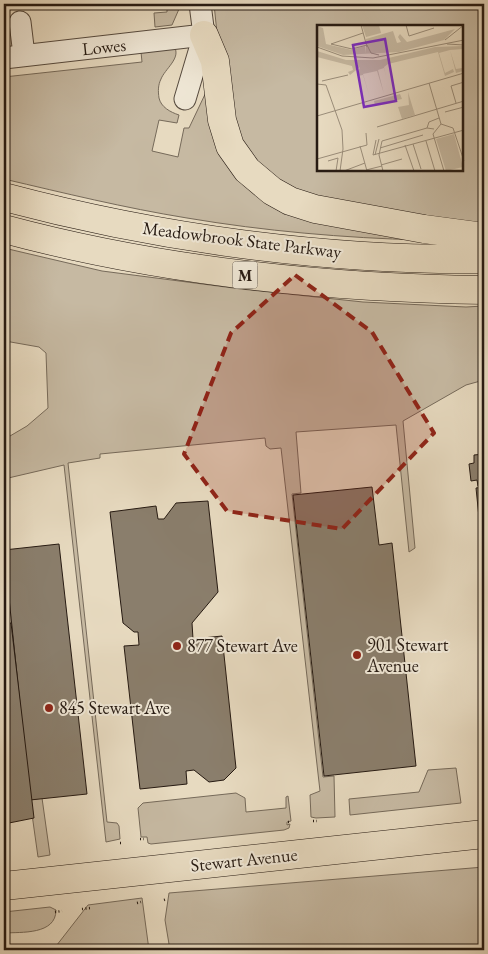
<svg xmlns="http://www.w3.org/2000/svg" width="488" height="954" font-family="'EB Garamond',serif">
<rect width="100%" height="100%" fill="#e7dac0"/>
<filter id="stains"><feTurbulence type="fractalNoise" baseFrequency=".004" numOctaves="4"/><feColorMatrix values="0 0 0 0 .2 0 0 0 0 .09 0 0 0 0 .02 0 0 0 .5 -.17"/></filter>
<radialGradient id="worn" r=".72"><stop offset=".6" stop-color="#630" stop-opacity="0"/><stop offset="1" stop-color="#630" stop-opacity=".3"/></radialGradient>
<g fill="#c6b9a2" stroke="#766a5a" fill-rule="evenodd">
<path d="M167,4H179V9L172,25L155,27L154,13L167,12Z"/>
<path d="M214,4H484V225L377,213L280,185L240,147L224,101ZM318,26H462V170H318Z"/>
<path d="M175,48C180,59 165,69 161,79C158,85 158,91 159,98C161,107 170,112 179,115L177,123L159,120L152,151L178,157L184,128H189L208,88L236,166L422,240C344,238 264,231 187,218C125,208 64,193 4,179V77L142,62L141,52Z"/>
<path d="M4,248L102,271L241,289L363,302L466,307L484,306V380L466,385L403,421L415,548L409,552L396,425L296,432L301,493L292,494L323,777L334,776L335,817L316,818L311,817L310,795L320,791L281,448L270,449L266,446L265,438L100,454V458L68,463L107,822L117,823L119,826L120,839L106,842L64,465L4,479V442L10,436L27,426L48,408L46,353L39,347L5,341L4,343Z"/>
<path d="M456,768L461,803L350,815L349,799L419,792L428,770Z"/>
<path d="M484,779V805H483L480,803L479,783Z"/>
<path d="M236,793L245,798L246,812L286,808V797L288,796L291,821L287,822V825L290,824L289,828L284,830L151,844L148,843L147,837H141L138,808L143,803Z"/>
<path d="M42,798L50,855L38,857L30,800Z"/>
<path d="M484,867V950H170L165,920L169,893Z"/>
<path d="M142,898L149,950H53L88,905Z"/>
<path d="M50,907L56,910C56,935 21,932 4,933V912Z"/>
</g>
<g fill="#8a7e6c" stroke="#261a12">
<path d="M484,454V486H478L477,480L471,481L469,464L474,463V455Z"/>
<path d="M372,487L379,545L392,543L416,766L324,776L293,495Z"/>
<path d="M484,487V566L476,488Z"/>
<path d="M208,501L218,592L192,623L193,639L222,636L236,768L224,780L209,782L194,770L186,771L187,784L140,789L124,646L139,645L138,632H134L123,623L110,512L156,506L158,519H164L176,503Z"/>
<path d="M59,544L87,794L30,800L4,550Z"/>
<path d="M11,623L34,818L4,824V624Z"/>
</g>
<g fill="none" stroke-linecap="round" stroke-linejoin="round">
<g stroke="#564a3e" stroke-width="23">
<g id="minor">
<path d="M20,22L24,55"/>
<path d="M4,58L204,35"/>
<path d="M185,99L204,35L200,4"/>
</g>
</g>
<g stroke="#261a12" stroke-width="29">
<path id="major" d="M4,886L484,834"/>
</g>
<g stroke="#261a12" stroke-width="29">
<g id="highway">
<path d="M204,35L215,61L222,120L230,146L247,170L272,191L290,201L315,209L424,229L484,237"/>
<path d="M4,197C158,238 325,261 484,259"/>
<path d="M4,229C160,271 323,288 484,290"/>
</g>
</g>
<g stroke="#261a12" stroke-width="2.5" stroke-dasharray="1 2.5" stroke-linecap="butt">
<path d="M313,821H317"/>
<path d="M288,822H291"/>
<path d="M140,839H144"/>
<path d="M120,843H123"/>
<path d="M164,900L167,899"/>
<path d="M137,903L141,902"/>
<path d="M82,909L91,908"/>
<path d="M55,912L62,911"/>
</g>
<use href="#minor" stroke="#efe7d6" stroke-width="21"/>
<use href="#major" stroke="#e7dac0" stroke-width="28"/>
<use href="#highway" stroke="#e7dac0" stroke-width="28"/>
</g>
<path fill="#8f2418" fill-opacity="0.2" stroke="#8f2418" stroke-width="4" stroke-dasharray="10 6" stroke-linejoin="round" d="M295,275L372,332L434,433L342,529L227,511L184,454L231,333Z"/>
<g fill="#8f2418" stroke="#efe7d6" stroke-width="2">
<circle cx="177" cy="646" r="5"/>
<circle cx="357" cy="655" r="5"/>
<circle cx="49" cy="708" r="5"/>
</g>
<g text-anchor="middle" stroke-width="4" stroke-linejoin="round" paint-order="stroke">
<rect fill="#efe7d6" stroke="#62584d" stroke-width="1" x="232.5" y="261.5" width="25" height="27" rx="4"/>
<g font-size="16" font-weight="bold" fill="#261a12">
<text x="245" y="281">M</text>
</g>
<g font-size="18" fill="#261a12" stroke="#efe7d6">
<text transform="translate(104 47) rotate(-6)" y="6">Lowes</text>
<text transform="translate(242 240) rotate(7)" y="6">Meadowbrook State Parkway</text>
<text transform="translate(244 860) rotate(-6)" y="6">Stewart Avenue</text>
</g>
<g font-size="18" fill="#261a12" stroke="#efe7d6" text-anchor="start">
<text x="367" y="651">901 Stewart<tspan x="367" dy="21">Avenue</tspan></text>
<text x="187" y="652">877 Stewart Ave</text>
<text x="59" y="714">845 Stewart Ave</text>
</g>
</g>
<g transform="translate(317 25)">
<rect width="146" height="146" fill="#e7dac0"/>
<path d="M45,0H62L64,8L49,12ZM0,1L6,3L9,19L35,25L48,21L49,28V14L76,6L80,18L84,17L81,12L83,9L90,17L138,4L127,15L82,27L26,30L0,21ZM146,21V24L133,25L139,44L145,43L146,46L139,48L133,25L122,28L128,48L136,44L137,47L128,51L121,27L71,39L67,42L69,51L67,43L61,45L67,69L60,46L46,49L53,73L46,50L40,51L43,42L33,50L31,47L36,45L35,41L0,32V26L29,35H63L118,22ZM91,67L98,90L85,94L81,82L92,80ZM83,69L85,74L58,80L57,76ZM137,109L146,142L129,146L119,114Z" fill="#c6b9a2"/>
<path fill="none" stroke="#9a8d7a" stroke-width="1" d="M44,0L50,22M89,0L92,11L117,3M128,15L147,0M14,19L35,24L50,20M14,19L46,8M130,19L147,20M50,20L54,28L62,30M0,22L25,31L56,33L147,15M5,56L31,50M112,58L124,99M0,59L9,60L25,105L26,124L23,146M139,78L134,61L147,57M128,87L147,82M0,91L147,48M124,99L116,109L127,146M124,99L136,103L147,136M60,102L147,76M110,103L112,97L122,93M59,115L56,130L147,105M109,116L118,146M96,119L104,144M88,120L97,146M43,121L50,146M63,123L106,110M58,130L62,114M0,134L50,120L49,108M11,136L21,133L19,146M64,140L85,134M49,145L65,141M27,146L48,138M66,146L62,130L65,116L110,103L117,104"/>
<path fill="#7b2cbf" fill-opacity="0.15" stroke="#7b2cbf" stroke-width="2.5" d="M68,14L79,76L47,82L36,20Z"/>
<rect width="146" height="146" fill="none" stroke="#261a12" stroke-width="2.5"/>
</g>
<rect width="488" height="954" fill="none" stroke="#e7dac0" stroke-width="20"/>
<rect x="5" y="5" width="478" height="944" fill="none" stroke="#261a12" stroke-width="2.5"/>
<rect x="10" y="10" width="468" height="934" fill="none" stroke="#261a12"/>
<rect width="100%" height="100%" filter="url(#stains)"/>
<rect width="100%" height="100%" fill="url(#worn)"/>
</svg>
